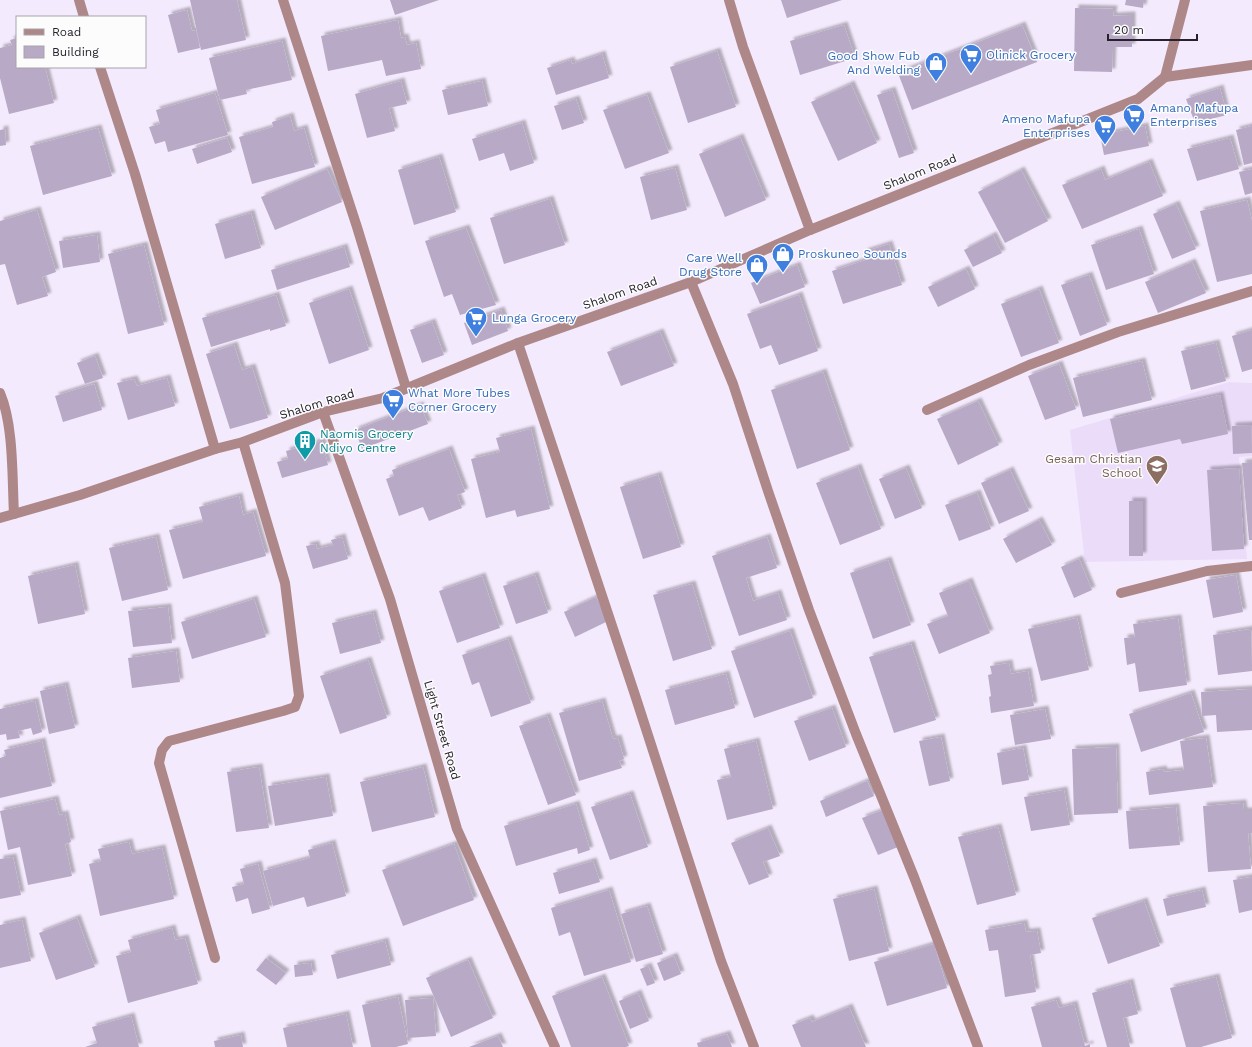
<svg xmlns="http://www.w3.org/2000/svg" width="1252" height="1047" font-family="'Work Sans',sans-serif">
<defs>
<filter id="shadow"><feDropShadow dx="3.5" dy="-3.5" stdDeviation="1" flood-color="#0004"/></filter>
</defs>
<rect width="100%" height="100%" fill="#f4eafd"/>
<path fill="#ebdcfa" d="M1229,382L1252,383V456L1239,457L1247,559L1085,562L1070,430Z"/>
<g fill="#b8a9c7" filter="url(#shadow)">
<path d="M190,0H237L246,40L201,50Z"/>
<path d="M390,0H439L395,15Z"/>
<path d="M781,0H842L787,18Z"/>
<path d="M1126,0H1144L1143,8L1125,5Z"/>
<path d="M1075,8L1114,9L1113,16L1132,15V47H1113L1112,72L1074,71Z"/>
<path d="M187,10L192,31L196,30L200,48L178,53L168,15Z"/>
<path d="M398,20L401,38L405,37L407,45L416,43L421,69L386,76L382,60L328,71L321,36Z"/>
<path d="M844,25L855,58L800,75L790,41Z"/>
<path d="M1022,25L1037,62L912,110L898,73Z"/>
<path d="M17,38V67H45L54,103L9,114L0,78V48L12,45L10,40Z"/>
<path d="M282,41L292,80L246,90L247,94L220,100L209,58Z"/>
<path d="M717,51L736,107L688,123L670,67Z"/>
<path d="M602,54L609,78L556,95L547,68L571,60L572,64Z"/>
<path d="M401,81L407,104L389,108L395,131L367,138L355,94Z"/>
<path d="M482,81L488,106L448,115L442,90Z"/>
<path d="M851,84L877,143L838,161L811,102Z"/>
<path d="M1220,88L1227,115L1195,123L1186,99Z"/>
<path d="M892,90L914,153L899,158L877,95Z"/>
<path d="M215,93L228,135L168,152L165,141L155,144L149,127L160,124L156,110Z"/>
<path d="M647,95L669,153L625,169L603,110Z"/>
<path d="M576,99L584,123L562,130L554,106Z"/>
<path d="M290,116L294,131L304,128L315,167L252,184L239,137L273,127L272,122Z"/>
<path d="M522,123L534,163L510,171L504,153L479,161L472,139Z"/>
<path d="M1145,126L1149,146L1104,155L1100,135Z"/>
<path d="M1252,126V163L1244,165L1236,130Z"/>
<path d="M98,128L112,176L43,195L30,146Z"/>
<path d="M5,129L6,145L0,146V130Z"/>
<path d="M740,137L766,200L725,217L699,154Z"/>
<path d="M227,138L232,152L197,164L192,149Z"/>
<path d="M1230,138L1239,169L1197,181L1187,149Z"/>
<path d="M439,157L456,212L414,225L398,170Z"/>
<path d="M1149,162L1163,196L1082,229L1062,185L1101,169L1105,180Z"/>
<path d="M675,168L687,210L651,220L640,177Z"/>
<path d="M327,169L342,202L275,230L261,197Z"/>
<path d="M1252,169V193L1245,195L1239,172Z"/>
<path d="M1021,170L1048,221L1005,243L978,192Z"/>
<path d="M550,199L565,245L504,264L490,218Z"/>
<path d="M1247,200L1252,221V274L1217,282L1200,211Z"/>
<path d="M1176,204L1196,249L1172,259L1153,214Z"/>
<path d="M37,210L56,272L42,277L48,296L17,305L5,264L0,265V221Z"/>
<path d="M251,213L261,248L225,259L215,224Z"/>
<path d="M466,228L496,305L460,315L452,294L444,297L425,241Z"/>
<path d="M1139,229L1154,274L1106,290L1091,245Z"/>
<path d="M97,235L100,262L63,268L59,241Z"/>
<path d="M993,235L1002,253L973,267L964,250Z"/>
<path d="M889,244L902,285L843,304L832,271L866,260L864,252Z"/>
<path d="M144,245L164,325L128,334L108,254Z"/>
<path d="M344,247L350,267L277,290L271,270Z"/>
<path d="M1192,262L1206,293L1158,313L1145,282Z"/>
<path d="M797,265L805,287L760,304L751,283Z"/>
<path d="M966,269L975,289L938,307L928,287Z"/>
<path d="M1089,275L1107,325L1080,336L1061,285Z"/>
<path d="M349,289L369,350L329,364L309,303Z"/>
<path d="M1039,289L1059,343L1021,357L1001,304Z"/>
<path d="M276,295L286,326L270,331V329L211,347L202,318Z"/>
<path d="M799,295L818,351L779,365L771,345L760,349L747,314Z"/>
<path d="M501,310L508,331L472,345L464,323Z"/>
<path d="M432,322L444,355L422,363L410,330Z"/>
<path d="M1252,330V369L1242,372L1232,336Z"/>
<path d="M660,332L674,366L621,386L607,352Z"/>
<path d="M1216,343L1226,381L1191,390L1181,351Z"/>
<path d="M234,345L242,370L252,367L268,418L230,429L206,354Z"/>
<path d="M95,356L103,378L85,384L77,363Z"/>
<path d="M1142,361L1152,400L1083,417L1073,378Z"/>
<path d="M1059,364L1076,409L1045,420L1028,376Z"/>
<path d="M823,372L850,450L797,469L771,390Z"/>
<path d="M167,378L175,406L128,420L117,383L134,379L137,386Z"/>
<path d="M94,384L102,410L63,422L55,396Z"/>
<path d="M1220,395L1228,434L1182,444L1180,439L1118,453L1110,419Z"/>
<path d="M978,401L999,445L958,465L937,419Z"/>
<path d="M420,405L428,424L362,449L355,430Z"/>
<path d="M1251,425L1252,453L1233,454L1232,426Z"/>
<path d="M531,429L550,509L517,517L515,510L486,518L471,459L500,452L496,438Z"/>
<path d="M322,441L328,465L282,478L277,462L288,459L286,451Z"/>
<path d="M449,449L465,492L457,495L462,508L429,521L423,507L399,516L386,479L394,476L392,470Z"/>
<path d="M1252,462V540H1249L1242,463Z"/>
<path d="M858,467L881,529L840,545L816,483Z"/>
<path d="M906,468L922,508L895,519L879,479Z"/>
<path d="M1239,468L1244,549L1212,551L1207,470Z"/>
<path d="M1010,470L1029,511L999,524L981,483Z"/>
<path d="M658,475L681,547L643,559L620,487Z"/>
<path d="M977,493L991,529L959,541L945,505Z"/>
<path d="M239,496L243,515L253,512L266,556L183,579L169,530L203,522L199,507Z"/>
<rect x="1129" y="501" width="14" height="55"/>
<path d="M1039,520L1052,545L1016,563L1003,539Z"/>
<path d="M156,537L168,590L122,601L109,548Z"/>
<path d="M342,537L348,559L313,569L306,546L316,544L317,549L333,545L331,540Z"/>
<path d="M767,537L777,568L746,578L753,601L778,593L787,620L739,636L712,556Z"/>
<path d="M1079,559L1092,590L1074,598L1061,567Z"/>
<path d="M888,560L911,625L873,639L850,573Z"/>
<path d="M75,565L85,614L38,624L28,576Z"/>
<path d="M535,575L548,613L516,624L503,586Z"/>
<path d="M1236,575L1243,612L1213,618L1206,580Z"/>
<path d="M482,576L500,628L457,643L439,591Z"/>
<path d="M969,581L990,633L939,654L927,624L948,616L939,593Z"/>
<path d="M692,584L712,649L673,661L653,595Z"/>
<path d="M596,597L608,621L575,637L564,612Z"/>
<path d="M254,599L266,637L192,659L181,622Z"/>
<path d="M168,607L172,643L133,647L128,611Z"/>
<path d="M373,613L381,643L340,654L332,623Z"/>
<path d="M1077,618L1089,670L1041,681L1028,629Z"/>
<path d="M1178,618L1187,685L1139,692L1135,663L1127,665L1124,638L1135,637L1133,624Z"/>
<path d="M1251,629L1252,671L1218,675L1213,635Z"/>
<path d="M790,631L813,698L754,718L731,651Z"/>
<path d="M508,639L531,703L491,717L479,682L472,685L462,655Z"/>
<path d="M911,644L936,720L894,733L869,657Z"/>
<path d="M176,651L180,682L132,688L128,658Z"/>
<path d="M368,660L387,718L340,734L320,676Z"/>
<path d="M1009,663L1011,674L1028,671L1034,706L991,713L989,697L991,696L988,675L992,674L990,666Z"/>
<path d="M726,674L735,708L675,725L665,690Z"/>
<path d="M65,685L75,728L49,734L40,691Z"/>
<path d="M1252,689V730L1217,732L1216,715L1202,716L1201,692Z"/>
<path d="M1191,693L1204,732L1141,752L1129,714Z"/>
<path d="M35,701L42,732L33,735L31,728L18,731L20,738L7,740L6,734L0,735V709Z"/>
<path d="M602,701L613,739L618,738L624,759L619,761L622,768L579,781L559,713Z"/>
<path d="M832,708L846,747L809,761L794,721Z"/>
<path d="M1045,709L1051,739L1015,745L1010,715Z"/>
<path d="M547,716L576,795L548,805L519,726Z"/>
<path d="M941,737L950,781L929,786L919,741Z"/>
<path d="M1206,738L1213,787L1149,795L1146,772L1163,769L1164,772L1184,770L1180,741Z"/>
<path d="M42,741L52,786L0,798V758L6,756L4,750Z"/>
<path d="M756,741L773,809L727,820L717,780L731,777L724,749Z"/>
<path d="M1116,747L1118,813L1074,815L1072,749Z"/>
<path d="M1023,748L1029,780L1002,785L997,753Z"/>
<path d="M259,767L269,828L236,832L227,772Z"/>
<path d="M423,767L435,817L372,832L360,782Z"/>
<path d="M326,777L333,816L275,826L268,786Z"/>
<path d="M867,781L874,796L826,817L820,801Z"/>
<path d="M1064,790L1070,825L1031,831L1024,797Z"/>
<path d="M630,794L648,847L610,860L591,807Z"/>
<path d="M55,799L59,815L65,814L71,842L65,844L72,876L28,885L20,847L8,850L0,811Z"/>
<path d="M1243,803L1244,811H1252V833H1248L1251,869L1208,872L1203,806Z"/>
<path d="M576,804L590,850L578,854L577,848L516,866L504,826Z"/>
<path d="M1176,807L1180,845L1129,849L1126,811Z"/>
<path d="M883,810L898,847L878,855L862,818Z"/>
<path d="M998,827L1016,895L977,905L958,837Z"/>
<path d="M768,828L780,856L763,862L769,877L749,885L731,843Z"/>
<path d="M129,842L132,854L162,848L174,899L100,916L89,864L101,861L98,849Z"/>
<path d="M332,843L346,896L307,907L304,897L273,906L263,871L310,858L308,850Z"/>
<path d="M454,844L474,900L403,926L382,870Z"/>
<path d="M13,857L21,895L0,899V859Z"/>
<path d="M593,861L600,882L559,894L553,873Z"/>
<path d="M258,864L270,909L252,914L248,898L236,902L232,887L244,884L240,869Z"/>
<path d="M1252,877V910L1239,913L1233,880Z"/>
<path d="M874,889L889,951L849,961L833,899Z"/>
<path d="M609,890L631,962L584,976L570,932L559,936L551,908Z"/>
<path d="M1202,890L1206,907L1167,916L1163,899Z"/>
<path d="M1144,901L1160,946L1108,964L1092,918Z"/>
<path d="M647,906L663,954L636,962L621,914Z"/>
<path d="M77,918L95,967L56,980L39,933Z"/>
<path d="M22,920L31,961L0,968V925Z"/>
<path d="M1024,923L1026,932L1037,931L1041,953L1030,955L1036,992L1005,997L998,950L989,951L985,930Z"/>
<path d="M172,928L175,940L185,938L198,984L128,1003L116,956L131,952L128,940Z"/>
<path d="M385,941L391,965L337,979L331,955Z"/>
<path d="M934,944L947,988L887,1006L874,962Z"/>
<path d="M674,956L681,974L664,981L657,963Z"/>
<path d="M266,958L286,973L276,985L256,970Z"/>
<path d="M468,960L493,1018L451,1037L426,978Z"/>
<path d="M311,963L313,975L295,977L294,965Z"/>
<path d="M648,966L655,983L647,986L640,969Z"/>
<path d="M602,977L629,1046L626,1047H571L552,996Z"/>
<path d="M1216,977L1232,1038L1201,1047H1186L1170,988Z"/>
<path d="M1130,982L1138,1014L1123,1018L1130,1047H1107L1092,993Z"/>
<path d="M638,993L649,1021L630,1029L619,1001Z"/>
<path d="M398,997L408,1044L396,1047H371L362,1005Z"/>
<path d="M433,998L436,1036L408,1038L405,1000Z"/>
<path d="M1056,1000L1059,1008L1074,1004L1085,1046L1090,1044V1047H1042L1031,1007Z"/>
<path d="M849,1007L866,1047H801L792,1025L810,1018L812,1022Z"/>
<path d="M346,1014L353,1047H287L283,1028Z"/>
<path d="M131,1016L139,1047H85L97,1043L92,1027Z"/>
<path d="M727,1034L732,1047H698L697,1043Z"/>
<path d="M241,1035L243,1047H215L214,1041Z"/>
<path d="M498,1036L503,1047H469Z"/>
</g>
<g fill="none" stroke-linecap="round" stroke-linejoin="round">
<g stroke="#ae8789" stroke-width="10">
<path d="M729,0L743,47L810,230"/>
<path d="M0,393C14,426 12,478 14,514"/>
</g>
<g stroke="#ae8789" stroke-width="10">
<path d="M79,0L84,17"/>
<path d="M283,0L357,227L406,388"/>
<path d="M100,67L135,174L215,449"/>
<path d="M1165,77L1252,65"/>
<path d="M1165,77L1185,0"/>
<path d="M691,282L733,384L768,491L809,610L856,734L914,877L978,1047"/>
<path d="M518,343L635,695L721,961L754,1047"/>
<path d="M927,410L1029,365L1118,332L1252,291"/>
<path d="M323,412L390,599L457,829L555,1047"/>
<path d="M0,518L80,495L215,449L243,442L323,412L383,398L518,343L691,282L810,230L1138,99L1165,77"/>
<path d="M1121,593L1207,571L1252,566"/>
<path d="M215,958L159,763L162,750L169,741L283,711L295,707L299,696L285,583L243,442"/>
</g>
</g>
<defs>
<g id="supermarket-pin" transform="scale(1.15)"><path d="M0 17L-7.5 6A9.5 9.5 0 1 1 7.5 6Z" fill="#3f7fe0" stroke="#fcfcfc"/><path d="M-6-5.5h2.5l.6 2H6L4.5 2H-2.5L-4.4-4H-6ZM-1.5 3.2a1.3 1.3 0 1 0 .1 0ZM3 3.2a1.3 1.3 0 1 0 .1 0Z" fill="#fff"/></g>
<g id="shop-pin" transform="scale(1.15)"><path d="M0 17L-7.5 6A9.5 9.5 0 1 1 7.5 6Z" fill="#3f7fe0" stroke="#fcfcfc"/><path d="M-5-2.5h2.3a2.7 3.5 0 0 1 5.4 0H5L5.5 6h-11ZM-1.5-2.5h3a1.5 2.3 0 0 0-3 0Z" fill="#fff"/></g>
<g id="building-pin" transform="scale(1.15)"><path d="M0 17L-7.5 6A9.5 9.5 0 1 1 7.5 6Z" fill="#0f9aa8" stroke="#fcfcfc"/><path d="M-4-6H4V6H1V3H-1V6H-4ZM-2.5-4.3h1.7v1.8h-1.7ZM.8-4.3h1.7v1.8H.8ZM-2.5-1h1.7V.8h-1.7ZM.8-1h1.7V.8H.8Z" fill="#fff"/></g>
<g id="school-pin" transform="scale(1.15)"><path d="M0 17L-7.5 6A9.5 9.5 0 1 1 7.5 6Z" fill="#8d6e63" stroke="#fcfcfc"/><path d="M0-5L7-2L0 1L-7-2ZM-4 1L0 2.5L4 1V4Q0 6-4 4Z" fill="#fff"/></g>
</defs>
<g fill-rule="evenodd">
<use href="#supermarket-pin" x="971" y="55"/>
<use href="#shop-pin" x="936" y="63"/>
<use href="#supermarket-pin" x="1134" y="115"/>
<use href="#supermarket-pin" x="1105" y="126"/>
<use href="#shop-pin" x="783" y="254"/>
<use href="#shop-pin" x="757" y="265"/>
<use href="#supermarket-pin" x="476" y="318"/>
<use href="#supermarket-pin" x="393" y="400"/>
<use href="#building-pin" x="305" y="441"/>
<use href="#school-pin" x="1157" y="466"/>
</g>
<g text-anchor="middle" stroke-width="3" stroke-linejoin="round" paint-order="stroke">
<g font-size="12" fill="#366cbe" stroke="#fcfcfc" text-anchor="start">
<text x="986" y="59">Olinick Grocery</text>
<text x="920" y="60" text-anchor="end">Good Show Fub<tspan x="920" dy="14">And Welding</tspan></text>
<text x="1150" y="112">Amano Mafupa<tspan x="1150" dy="14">Enterprises</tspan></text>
<text x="1090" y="123" text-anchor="end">Ameno Mafupa<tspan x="1090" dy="14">Enterprises</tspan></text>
<text x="798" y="258">Proskuneo Sounds</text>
<text x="742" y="262" text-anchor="end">Care Well<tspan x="742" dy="14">Drug Store</tspan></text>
<text x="492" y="322">Lunga Grocery</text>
<text x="408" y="397">What More Tubes<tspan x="408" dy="14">Corner Grocery</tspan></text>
</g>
<g font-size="12" fill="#27212d" stroke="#fcfcfc">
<text transform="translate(920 172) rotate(-22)" y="4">Shalom Road</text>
<text transform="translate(620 293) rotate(-19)" y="4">Shalom Road</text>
<text transform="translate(317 404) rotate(-17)" y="4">Shalom Road</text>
<text transform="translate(442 730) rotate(74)" y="4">Light Street Road</text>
</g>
<g font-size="12" fill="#0d838f" stroke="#fcfcfc" text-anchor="start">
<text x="320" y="438">Naomis Grocery<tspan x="320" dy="14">Ndiyo Centre</tspan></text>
</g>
<g font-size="12" fill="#785e54" stroke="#fcfcfc" text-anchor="end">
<text x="1142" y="463">Gesam Christian<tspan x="1142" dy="14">School</tspan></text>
</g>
</g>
<rect x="16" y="16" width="130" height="52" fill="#fcfcfc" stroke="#a7a4a9"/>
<rect x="24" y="29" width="20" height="6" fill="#ae8789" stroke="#a7a4a9"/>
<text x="52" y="36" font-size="12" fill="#27212d">Road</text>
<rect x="24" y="46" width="20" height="12" fill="#b8a9c7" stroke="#a7a4a9"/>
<text x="52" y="56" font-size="12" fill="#27212d">Building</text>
<path d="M1108 34v6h89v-6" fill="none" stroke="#27212d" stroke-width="2"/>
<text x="1114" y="34" font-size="12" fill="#27212d" stroke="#fcfcfc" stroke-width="3" paint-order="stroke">20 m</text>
</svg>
